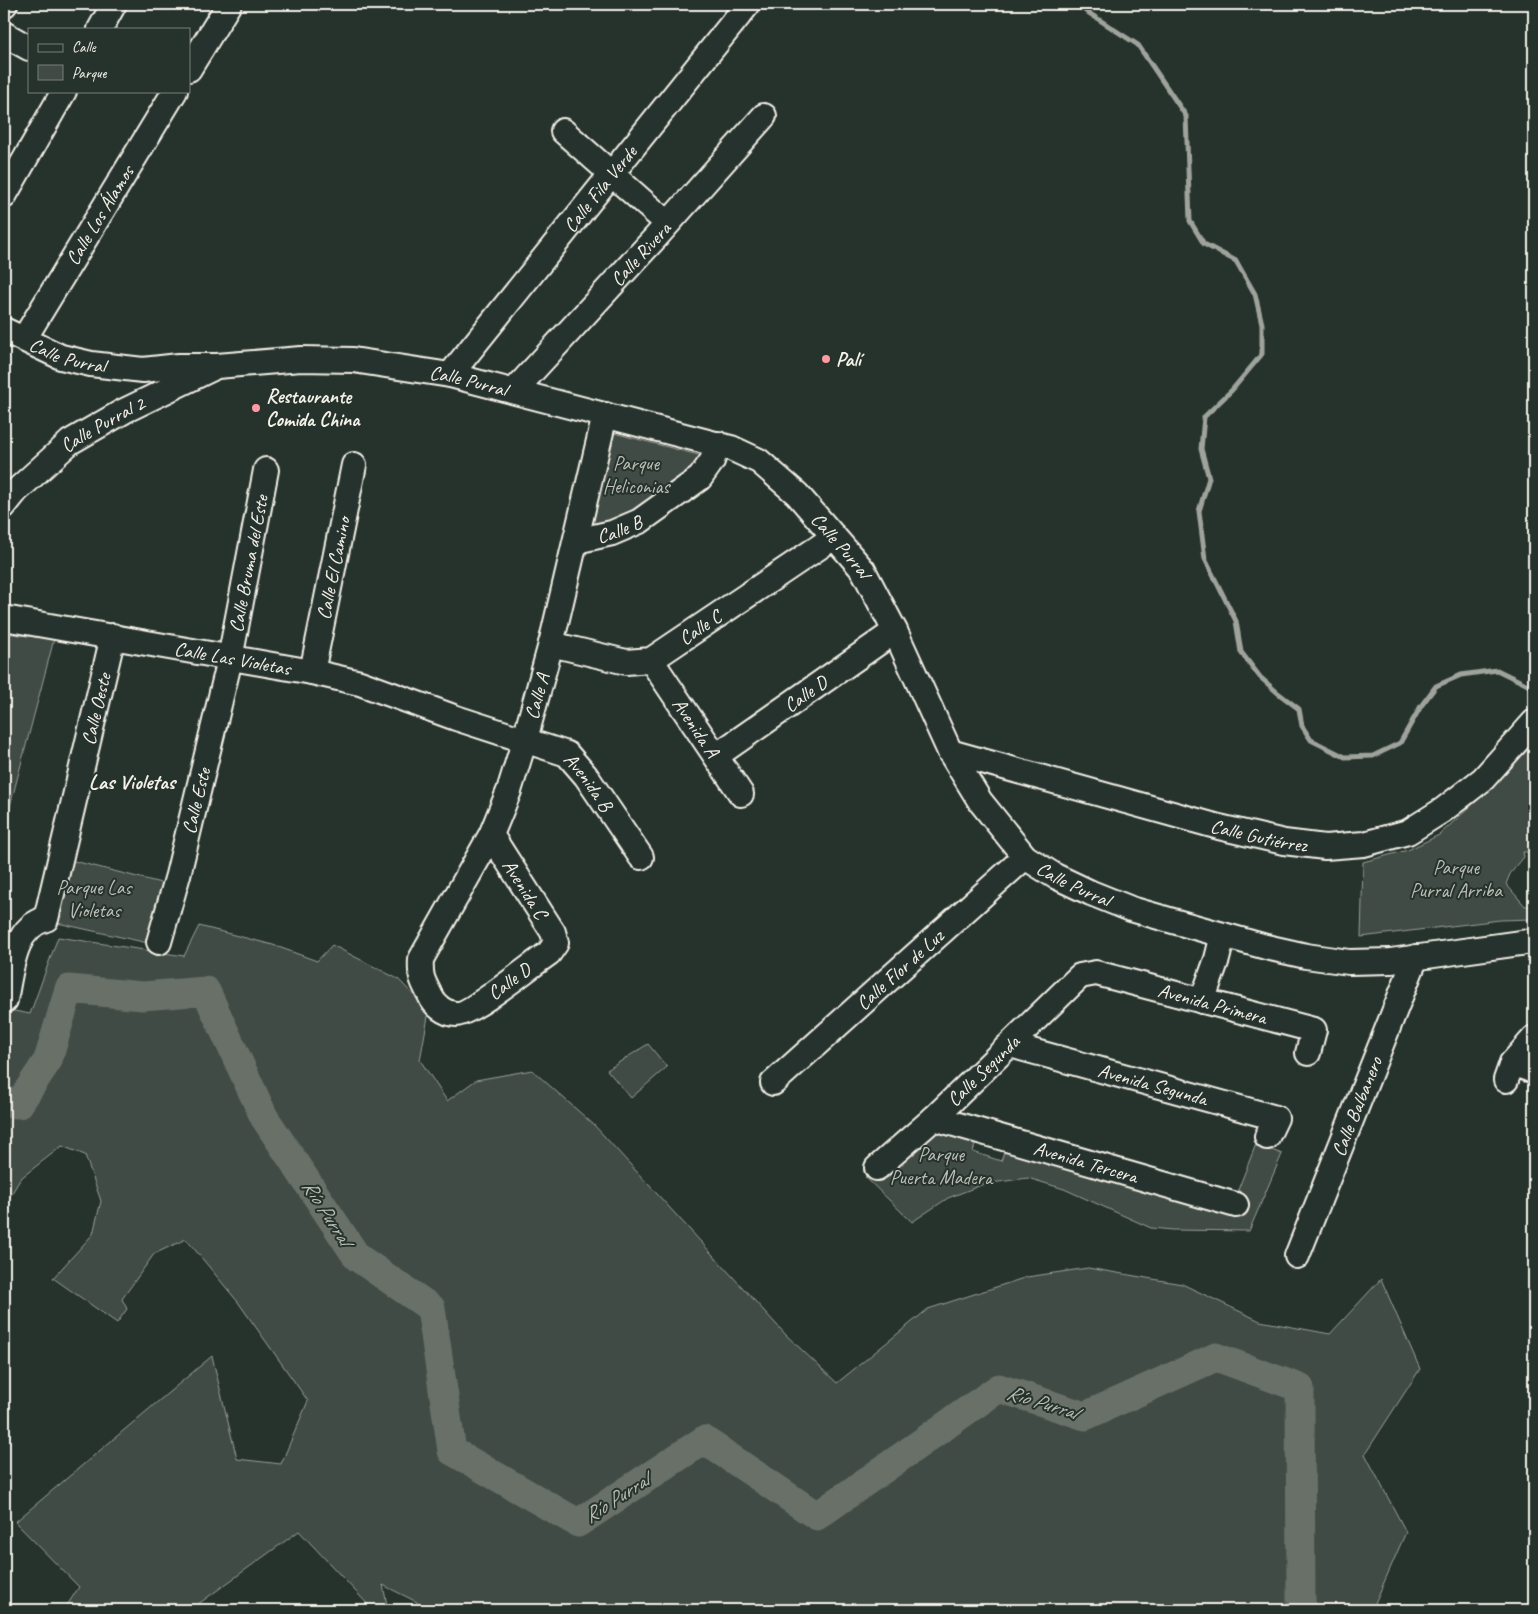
<svg xmlns="http://www.w3.org/2000/svg" width="1538" height="1614" font-family="Caveat,sans-serif">
<rect width="100%" height="100%" fill="#26332d"/>
<filter id="ink" filterUnits="userSpaceOnUse"><feTurbulence type="fractalNoise" baseFrequency=".02" numOctaves="2"/><feDisplacementMap in="SourceGraphic" scale="10" xChannelSelector="R" yChannelSelector="G"/><feConvolveMatrix kernelMatrix="1 2 1 2 8 2 1 2 1" color-interpolation-filters="sRGB"/></filter>
<g filter="url(#ink)">
<g fill="#414b45" stroke="#9a9e96">
<path d="M610,432L702,456L694,475L645,510L585,531Z"/>
<path d="M4,633L54,639L4,829Z"/>
<path d="M1534,742V852H1523L1524,857L1510,874L1506,884L1525,906H1534V919L1500,920L1361,937L1363,862L1408,850L1439,835L1491,788Z"/>
<path d="M70,860L165,884L148,943L53,922Z"/>
<path d="M199,926L273,945L317,961L332,945L398,979L429,1011L420,1060L447,1101L476,1080L532,1070L594,1125L786,1335L837,1383L928,1309L1027,1277L1088,1268L1182,1284L1260,1321L1330,1334L1381,1279L1420,1369L1365,1454L1406,1532L1372,1610H420L417,1602L383,1585L388,1610H373L299,1531L190,1610H64L79,1587L15,1522L212,1356L237,1459L281,1464L308,1401L238,1302L186,1239L154,1254L122,1299L127,1309L117,1323L53,1278L93,1234L101,1201L85,1155L62,1146L21,1178L4,1206V1009L30,1014L58,937L184,956Z"/>
<path d="M648,1044L667,1067L631,1098L607,1070Z"/>
<path d="M933,1127L977,1137L973,1152L1001,1161L1006,1147L1242,1218C1252,1203 1252,1201 1238,1190L1256,1144L1282,1154L1249,1231L1173,1230L1151,1228L1064,1189L1028,1178L984,1184L948,1198L912,1222L865,1177L880,1180L889,1177L895,1165Z"/>
</g>
<g fill="none" stroke-linecap="round" stroke-linejoin="round">
<path stroke="#9fa39b" stroke-width="5" d="M1075,4L1138,45L1186,116L1190,221L1204,244L1236,261L1255,294L1262,324V354L1232,390L1204,417L1201,449L1209,478L1199,511L1205,559L1236,621L1241,652L1260,677L1278,693L1299,709L1302,726L1311,740L1345,757L1373,756L1400,743L1421,706L1436,686L1461,675L1497,670L1534,688"/>
<path stroke="#676f68" stroke-width="29" d="M4,1103L19,1104L48,1060L69,989L142,996L206,991L264,1117L357,1257L431,1308L452,1451L578,1523L704,1440L817,1516L999,1388L1085,1416L1216,1357L1300,1388L1301,1605L1304,1610"/>
<g stroke="#f4f1e8" stroke-width="28">
<g id="minor">
<path d="M4,5L5,4"/>
<path d="M100,29L114,4"/>
<path d="M4,34L29,48"/>
<path d="M189,69L229,4"/>
<path d="M563,131L658,215"/>
<path d="M4,196L64,91"/>
<path id="s1" d="M4,330L61,357L91,364L143,370L179,366H217L301,359L353,360L450,375L731,448L759,461L797,494L863,570L895,631L950,752L980,801L1025,857L1055,876L1091,893L1131,909L1173,921L1266,947L1306,956L1349,962L1391,961L1534,941"/>
<path id="s2" d="M24,339L175,91"/>
<path id="s3" d="M450,375L748,4"/>
<path id="s4" d="M515,390L656,237L764,116"/>
<path id="s5" d="M4,506L16,491L70,442L124,411L211,369"/>
<path id="s6" d="M576,541L612,533L640,521L700,478L712,461L718,444"/>
<path id="s7" d="M4,618L312,672L360,683L456,718L567,754L586,776L641,857"/>
<path id="s8" d="M551,644L626,662L651,660L834,537"/>
<path id="s9" d="M651,660L741,794"/>
<path id="s10" d="M312,672L354,465"/>
<path id="s11" d="M950,752L1219,827L1284,842L1325,847L1364,844L1408,832L1443,810L1483,779L1534,722"/>
<path id="s12" d="M716,756L895,631"/>
<path id="s13" d="M491,835L553,932L556,943L549,953C534,963 470,1015 456,1014C445,1014 434,1005 430,995C422,980 420,976 421,959L491,835L509,791L525,739L551,644L605,415"/>
<path id="s14" d="M159,942L178,875L230,659L266,470"/>
<path id="s15" d="M5,1000C11,972 13,927 46,919L113,636"/>
<path d="M1202,1001L1217,959L1223,935"/>
<path id="s16" d="M1010,1045L1276,1118L1267,1137"/>
<path d="M1512,1063L1534,1071"/>
<path d="M1506,1080L1512,1063L1534,1038"/>
<path id="s17" d="M773,1083L1025,857"/>
<path id="s18" d="M934,1118L1236,1205"/>
<path id="s19" d="M877,1168L934,1118L1080,976L1096,973L1314,1030L1308,1053"/>
<path id="s20" d="M1297,1256L1416,957"/>
</g>
</g>
<use href="#minor" stroke="#26332d" stroke-width="24"/>
</g>
</g>
<g fill="#ff9aa2" stroke="#26332d" stroke-width="2">
<circle cx="826" cy="359" r="5"/>
<circle cx="256" cy="408" r="5"/>
</g>
<g text-anchor="middle" stroke-width="4" stroke-linejoin="round" paint-order="stroke">
<g font-size="20" fill="#f4f1e8" stroke="#26332d">
<text dy="7" stroke="none"><textPath href="#s3" startOffset="239">Calle Fila Verde</textPath></text>
<text dy="7" stroke="none"><textPath href="#s2" startOffset="145">Calle Los Álamos</textPath></text>
<text dy="7" stroke="none"><textPath href="#s4" startOffset="185">Calle Rivera</textPath></text>
<text dy="7" stroke="none"><textPath href="#s1" startOffset="69">Calle Purral</textPath></text>
<text dy="7" stroke="none"><textPath href="#s1" startOffset="474">Calle Purral</textPath></text>
<text dy="7" stroke="none"><textPath href="#s5" startOffset="129">Calle Purral 2</textPath></text>
<text dy="7" stroke="none"><textPath href="#s6" startOffset="45">Calle B</textPath></text>
<text dy="7" stroke="none"><textPath href="#s1" startOffset="894">Calle Purral</textPath></text>
<text dy="7" stroke="none"><textPath href="#s14" startOffset="389">Calle Bruma del Este</textPath></text>
<text dy="7" stroke="none"><textPath href="#s10" startOffset="106">Calle El Camino</textPath></text>
<text dy="7" stroke="none"><textPath href="#s8" startOffset="161">Calle C</textPath></text>
<text dy="7" stroke="none"><textPath href="#s7" startOffset="232">Calle Las Violetas</textPath></text>
<text dy="7" stroke="none"><textPath href="#s12" startOffset="109">Calle D</textPath></text>
<text dy="7" stroke="none"><textPath href="#s13" startOffset="611">Calle A</textPath></text>
<text dy="7" stroke="none"><textPath href="#s15" startOffset="312">Calle Oeste</textPath></text>
<text dy="7" stroke="none"><textPath href="#s9" startOffset="81">Avenida A</textPath></text>
<text dy="7" stroke="none"><textPath href="#s7" startOffset="616">Avenida B</textPath></text>
<text dy="7" stroke="none"><textPath href="#s14" startOffset="146">Calle Este</textPath></text>
<text dy="7" stroke="none"><textPath href="#s11" startOffset="320">Calle Gutiérrez</textPath></text>
<text dy="7" stroke="none"><textPath href="#s1" startOffset="1314">Calle Purral</textPath></text>
<text dy="7" stroke="none"><textPath href="#s13" startOffset="64">Avenida C</textPath></text>
<text dy="7" stroke="none"><textPath href="#s17" startOffset="170">Calle Flor de Luz</textPath></text>
<text transform="translate(509 981) rotate(-36)" y="7">Calle D</text>
<text dy="7" stroke="none"><textPath href="#s19" startOffset="416">Avenida Primera</textPath></text>
<text dy="7" stroke="none"><textPath href="#s19" startOffset="144">Calle Segunda</textPath></text>
<text dy="7" stroke="none"><textPath href="#s16" startOffset="148">Avenida Segunda</textPath></text>
<text dy="7" stroke="none"><textPath href="#s20" startOffset="161">Calle Balbanero</textPath></text>
<text dy="7" stroke="none"><textPath href="#s18" startOffset="158">Avenida Tercera</textPath></text>
</g>
<g font-size="20" font-weight="bold" fill="#f4f1e8" stroke="#26332d" text-anchor="start">
<text x="836" y="366">Palí</text>
<text x="266" y="403">Restaurante<tspan x="266" dy="23">Comida China</tspan></text>
</g>
<g font-size="20" fill="#bebfb7" stroke="#26332d">
<text x="636" y="470">Parque<tspan x="636" dy="23">Heliconias</tspan></text>
<text x="1456" y="874">Parque<tspan x="1456" dy="23">Purral Arriba</tspan></text>
<text x="94" y="894">Parque Las<tspan x="94" dy="23">Violetas</tspan></text>
<text x="941" y="1161">Parque<tspan x="941" dy="23">Puerta Madera</tspan></text>
</g>
<g font-size="21" font-weight="bold" fill="#f4f1e8" stroke="#26332d">
<text x="132" y="789">Las Violetas</text>
</g>
<g font-size="21" font-style="italic" fill="#bcbdb5" stroke="#26332d">
<text transform="translate(327 1212) rotate(57)" y="7">Río Purral</text>
<text transform="translate(1042 1402) rotate(17)" y="7">Río Purral</text>
<text transform="translate(616 1498) rotate(-33)" y="7">Río Purral</text>
</g>
</g>
<rect width="1538" height="1614" fill="none" stroke="#26332d" stroke-width="20"/>
<rect x="10" y="10" width="1518" height="1594" fill="none" stroke="#f4f1e8" stroke-width="2" filter="url(#ink)"/>
<rect x="28" y="28" width="162" height="65" fill="#26332d" stroke="#787f78"/>
<rect x="38" y="44" width="25" height="8" fill="#26332d" stroke="#787f78"/>
<text x="72" y="52" font-size="15" fill="#f4f1e8">Calle</text>
<rect x="38" y="65" width="25" height="15" fill="#414b45" stroke="#787f78"/>
<text x="72" y="78" font-size="15" fill="#f4f1e8">Parque</text>
</svg>
